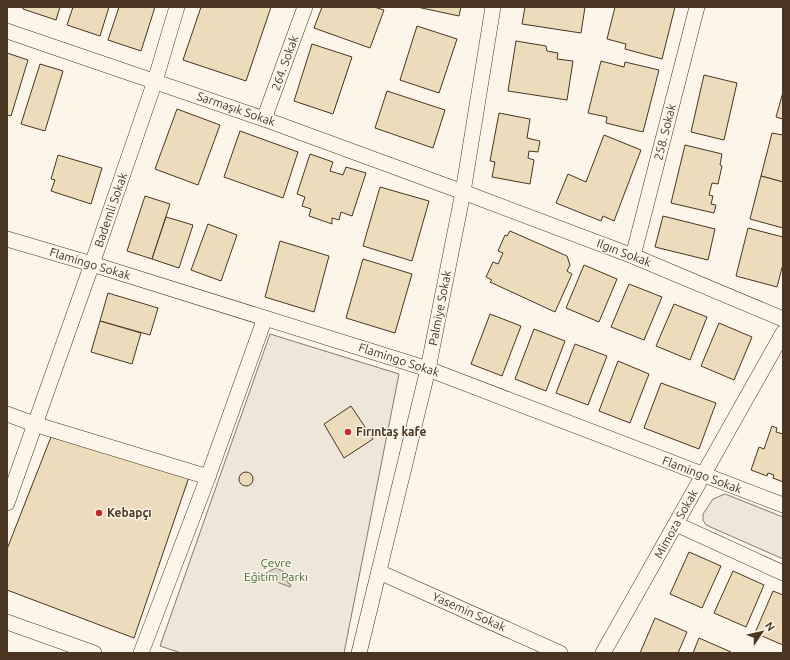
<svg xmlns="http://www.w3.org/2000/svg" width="790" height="660" font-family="Ubuntu,sans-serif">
<rect width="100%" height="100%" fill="#fbf6e9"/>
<g fill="#ede6d9" stroke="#887966">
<path d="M270,334L399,374L344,653H181L160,646Z"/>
<path d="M725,494L783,517V559L706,525L703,520V514L713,499Z"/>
</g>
<path fill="#dcd4c6" stroke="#887966" d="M275,568C283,570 288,574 288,583L291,585L290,587L259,575L261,573L265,574Z"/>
<g fill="#ecdcbc" stroke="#4a3520">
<path d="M23,7H60L56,20L23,9Z"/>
<path d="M73,7H109L100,36L67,25Z"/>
<path d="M119,7H155L141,51L108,40Z"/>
<path d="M201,7H271L246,81L183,60Z"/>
<path d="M322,7H374L384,10L370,48L314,28Z"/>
<path d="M417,7H461L459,16Z"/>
<path d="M525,7H585L581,33L522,24Z"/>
<path d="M615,7H675L662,59L625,49L626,44L607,39Z"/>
<path d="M417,26L457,39L439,93L400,80Z"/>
<path d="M516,41L546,46L547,51L558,53L557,59L573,61L567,100L508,91Z"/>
<path d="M312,44L352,57L333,114L294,101Z"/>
<path d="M7,53L28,60L11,116L7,115Z"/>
<path d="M601,61L624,67L625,62L659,70L643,132L606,123L607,117L588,113Z"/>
<path d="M40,64L63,71L45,131L21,124Z"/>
<path d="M704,75L737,83L724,140L691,132Z"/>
<path d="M387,91L445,110L433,148L375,128Z"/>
<path d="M783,92V119L776,117Z"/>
<path d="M177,109L220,125L198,185L155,169Z"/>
<path d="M499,113L530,119L527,138L540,141L538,152L529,151L528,158L534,160L530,184L492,177L495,162L490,161Z"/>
<path d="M240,131L298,152L283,198L224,177Z"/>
<path d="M772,133L783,135V182L761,176Z"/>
<path d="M604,135L641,150L614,221L603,216L601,221L556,203L568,174L586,182Z"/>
<path d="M685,145L722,154L720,165L722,166L718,184L712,183L709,195L713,196L711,204L716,205L714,213L671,203Z"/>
<path d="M310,154L333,162L330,171L343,175L346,167L366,173L352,216L341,212L339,220L332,218V224L309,216L311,209L302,206L305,197L297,194Z"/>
<path d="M58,155L102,168L91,204L51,191L55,180L51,179Z"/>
<path d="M761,176L783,182V228L750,219Z"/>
<path d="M380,187L429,201L412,261L363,246Z"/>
<path d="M145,196L170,204L152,259L127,251Z"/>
<path d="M663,216L715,229L708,260L655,247Z"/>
<path d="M166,217L193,225L179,268L152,259Z"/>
<path d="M208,224L237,235L221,281L191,270Z"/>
<path d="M748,228L783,237V264L777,287L736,276Z"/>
<path d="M510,231L567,256L570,265L567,271L572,274L555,312L490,282L492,280L486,277L493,262L498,264L503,253L498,251L505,235L507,236Z"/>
<path d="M280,241L329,256L314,312L265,297Z"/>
<path d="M363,259L412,274L395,333L346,318Z"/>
<path d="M584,265L617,279L599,322L566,308Z"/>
<path d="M629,284L662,297L644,340L611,327Z"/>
<path d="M108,293L158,308L150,335L100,321Z"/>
<path d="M674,304L707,317L690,360L656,346Z"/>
<path d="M490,314L521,326L502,376L471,364Z"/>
<path d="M100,321L141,333L132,364L91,352Z"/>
<path d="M719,323L752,337L734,380L701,366Z"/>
<path d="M534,329L565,341L546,391L515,379Z"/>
<path d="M575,344L607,356L588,405L556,393Z"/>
<path d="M618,361L649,374L630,423L599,411Z"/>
<path d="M661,383L716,403L699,449L644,428Z"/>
<path d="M351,406L373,439L344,458L324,424Z"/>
<path d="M772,426L777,428L776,432L783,434V482L773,478L774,475L768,473L767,476L751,470L759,447L764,449Z"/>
<path d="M51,437L189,477L134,638L7,590V549Z"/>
<circle cx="246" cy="479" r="7"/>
<path d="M689,552L721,566L702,608L670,594Z"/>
<path d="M733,571L764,585L746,627L714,613Z"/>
<path d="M773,591L783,595V645L755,633Z"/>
<path d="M655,618L687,632L678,653H640Z"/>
<path d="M699,638L731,652V653H693Z"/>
</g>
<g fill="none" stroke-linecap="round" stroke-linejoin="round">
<g stroke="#4a3520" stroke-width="16">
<g id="minor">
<path d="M7,31L264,119L463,192L633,256L783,319"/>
<path d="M264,119L305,7"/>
<path d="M7,239L92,264L428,369L783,505"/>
<path d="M633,256L697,7"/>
<path d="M7,414L34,424L208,477L141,653"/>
<path d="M208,477L265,318"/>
<path d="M7,503L92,264L155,81L177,7"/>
<path d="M676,524L783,573"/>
<path d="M379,572L560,653"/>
<path d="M7,622L94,653"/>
<path d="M359,653L428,369L463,192L493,7"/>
<path d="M603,653L783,333"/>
</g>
</g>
<use href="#minor" stroke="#fbf6e9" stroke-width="15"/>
</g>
<g fill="#c62828" stroke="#fbf6e9" stroke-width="1.5">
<circle cx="348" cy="432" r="4"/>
<circle cx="99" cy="513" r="4"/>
</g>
<g text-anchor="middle" stroke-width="3" stroke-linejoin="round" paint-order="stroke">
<g font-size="12" fill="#4a3520" stroke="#fbf6e9">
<text transform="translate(285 63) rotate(-70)" y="4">264. Sokak</text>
<text transform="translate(236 109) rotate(19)" y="4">Sarmaşık Sokak</text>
<text transform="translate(665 132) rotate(-76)" y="4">258. Sokak</text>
<text transform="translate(111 210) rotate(-71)" y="4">Bademli Sokak</text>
<text transform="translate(624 253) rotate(21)" y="4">Ilgın Sokak</text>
<text transform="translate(90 264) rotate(17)" y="4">Flamingo Sokak</text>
<text transform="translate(440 308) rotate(-79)" y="4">Palmiye Sokak</text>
<text transform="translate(399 360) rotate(18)" y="4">Flamingo Sokak</text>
<text transform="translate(702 475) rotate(21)" y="4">Flamingo Sokak</text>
<text transform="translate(676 524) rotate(-61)" y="4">Mimoza Sokak</text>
<text transform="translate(469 612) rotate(24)" y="4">Yasemin Sokak</text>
</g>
<g font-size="12" font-weight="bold" fill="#4a3520" stroke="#fbf6e9" text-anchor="start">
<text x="356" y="436">Fırıntaş kafe</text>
<text x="107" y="517">Kebapçı</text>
</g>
<g font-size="12" fill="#436837" stroke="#fbf6e9">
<text x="276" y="567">Çevre<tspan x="276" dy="14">Eğitim Parkı</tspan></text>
</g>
</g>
<rect width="790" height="660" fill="none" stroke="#4a3520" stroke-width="16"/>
<g transform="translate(762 632) rotate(55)" stroke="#fbf6e9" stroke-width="3" paint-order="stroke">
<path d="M0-3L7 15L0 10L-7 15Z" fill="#4a3520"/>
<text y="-6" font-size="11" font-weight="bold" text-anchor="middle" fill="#4a3520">N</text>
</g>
</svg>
